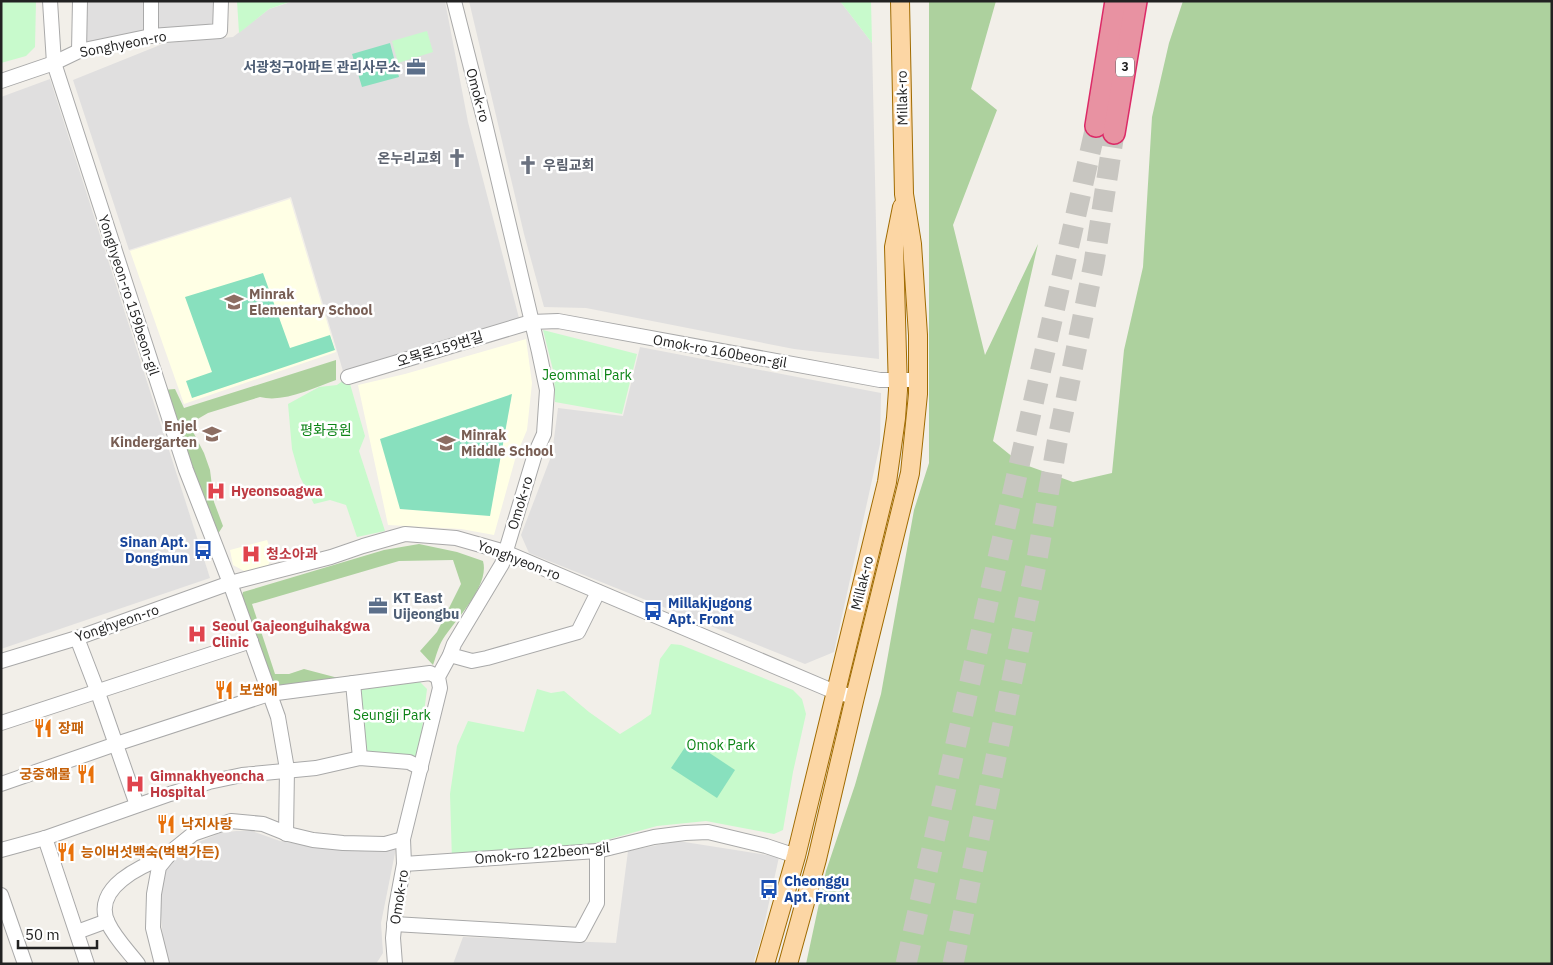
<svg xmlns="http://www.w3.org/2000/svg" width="1553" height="965" font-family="'IBM Plex Sans','Noto Sans KR',sans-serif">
<rect width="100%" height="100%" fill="#f2efe9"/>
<g fill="#e0dfdf">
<path d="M80,1H221L220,31L79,51Z"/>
<path d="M294,1H445L468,122L519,318L343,371L291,197L129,250L73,80L165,43L233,37L269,9Z"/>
<path d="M469,1H840L872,43L879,359L794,349L586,308L544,307L524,234Z"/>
<path d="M50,79L210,578L1,649V97Z"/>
<path d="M640,347L881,393L880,444L834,652L805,664L529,553L521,535L552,454L558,408L623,416Z"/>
<path d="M236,831H252L280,841L332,849L384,851L396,848L381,923L383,953L376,964H170L163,942L160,901L164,871L177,854L194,844L220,833Z"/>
<path d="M678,841L779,857L761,939L753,964H453L463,937L616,943L628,851Z"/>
</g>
<g fill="#ffffe5">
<path d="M290,199L336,352L184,404L130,251Z"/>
<path d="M526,339L532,383L527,430L516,456L494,535L461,529L388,525L358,385L405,374Z"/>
<path d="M267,540L273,557L268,565L246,572L233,565L230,550Z"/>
</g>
<g fill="#add19e">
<path d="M929,1H996L971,89L997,110L953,225L985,355L1038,244L993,441L1020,463L1073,482L1112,473L1124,350L1143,267L1152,117L1169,43L1183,1H1552V964H806L826,871L855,785L881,694L914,510L929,463Z"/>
<path d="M336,360V380C313,388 284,403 260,397L208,413L189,424L204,453L210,470L214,502L223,526L216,537L163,390L175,389L184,408Z"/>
<path d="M419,544L457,552L483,561C490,586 456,619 443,639C438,647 436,657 433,665L420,651L437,632L461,584L453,560L399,561L252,604L275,674H289L304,669L342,679L282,688L268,683L240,602L243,592L384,550Z"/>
</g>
<g fill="#c8facc">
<path d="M1,1H36L35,47L26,56L1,63Z"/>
<path d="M237,1H292L269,9L239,33Z"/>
<path d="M840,1H871L872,43Z"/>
<path d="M427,31L433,52L398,63L392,41Z"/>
<path d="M543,330L637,354L622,414L555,402L554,374Z"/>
<path d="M348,377L365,436L359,451L385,531L357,537L346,505L330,500L314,504L300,477L292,449L288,404L319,387L337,385Z"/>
<path d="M671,644L681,645L793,690L802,699L806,714L793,772L783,830L774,834L706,821L657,826L577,848L452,861L450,794L457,746L468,721L524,732L537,689L551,693L564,691L589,712L620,734L641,721L651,714L660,659Z"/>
<path d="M420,682L427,689L418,760L365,754L358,688Z"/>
</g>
<g fill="#88e0be">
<path d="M390,43L399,77L362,87L352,54Z"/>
<path d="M263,273L290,348L330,335L335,350L192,398L186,381L212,372L185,297Z"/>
<path d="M512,394L490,516L400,509L380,439Z"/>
<path d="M690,740L735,770L717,798L671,768Z"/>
</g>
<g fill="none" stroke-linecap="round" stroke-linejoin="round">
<g stroke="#c8c6c1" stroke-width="21" stroke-dasharray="21 11" stroke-linecap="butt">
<path d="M906,964L1096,126"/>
<path d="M953,964L1036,565L1057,443L1094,263L1114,133"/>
</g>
<g stroke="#a9a9a9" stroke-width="16">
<g id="minor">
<path d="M50,1L54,63L186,470L230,583L278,717L287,769L286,834"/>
<path d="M151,36V1"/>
<path d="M79,51L80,1"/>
<path d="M1,81L54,63L79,51L151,36L220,31L221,1"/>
<path d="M348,377L531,322L558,321L880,380H909"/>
<path d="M77,638L97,690L137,805"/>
<path d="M450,655L472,661L487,658L578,632L598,592"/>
<path d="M1,661L77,638L230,583L331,557L363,546L405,534L456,538L505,552L835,692L855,697"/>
<path d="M353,683L360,758"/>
<path d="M1,723L251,641"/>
<path d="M1,784L116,744L269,694L430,673L438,677"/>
<path d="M45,838L87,964"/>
<path d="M1,850L45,838L170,794L209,782L242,775L316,768L360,758L409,762L421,768"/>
<path d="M404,864L597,851L654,837L685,833L708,832L766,846L796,856"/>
<path d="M1,895L25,964"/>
<path d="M394,924L580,935L597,903V851"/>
<path d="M77,932L107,921"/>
<path d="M138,964C128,951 115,938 108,923C91,888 142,865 168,856"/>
<path d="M162,964L153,928L154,894L159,867L172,851L193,834L231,821L263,824L288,834L313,840L343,843L385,844L403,839"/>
<path d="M395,964L393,938L396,907L404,864L403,839L440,688L438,677L450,655L454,644L502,564L535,454L544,434L547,390L539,352L484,119L454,1"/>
</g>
</g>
<g stroke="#a06b00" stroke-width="20">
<g id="major">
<path d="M765,964L796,856L887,482L896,418L898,390L894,247L902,207"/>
<path d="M788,964L817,859L855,697L910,473L918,394V335L912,244L904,194L900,1"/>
</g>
</g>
<g stroke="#dc2a67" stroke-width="24">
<g id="highway">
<path d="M1096,126L1116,1"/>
<path d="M1114,133L1136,1"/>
</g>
</g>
<use href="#minor" stroke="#fff" stroke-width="14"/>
<use href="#major" stroke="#fcd6a4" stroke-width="18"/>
<use href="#highway" stroke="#e892a2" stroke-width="21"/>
</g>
<defs>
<g id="office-bare" transform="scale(1.5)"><path d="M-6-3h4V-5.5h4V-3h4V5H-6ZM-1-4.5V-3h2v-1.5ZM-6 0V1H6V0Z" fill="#5c6f8a" stroke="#fff" stroke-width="2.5" paint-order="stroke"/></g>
<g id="church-bare" transform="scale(1.5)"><path d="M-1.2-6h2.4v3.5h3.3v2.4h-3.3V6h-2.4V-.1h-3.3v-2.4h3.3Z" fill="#6b7280" stroke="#fff" stroke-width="2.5" paint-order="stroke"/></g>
<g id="school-bare" transform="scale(1.5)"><path d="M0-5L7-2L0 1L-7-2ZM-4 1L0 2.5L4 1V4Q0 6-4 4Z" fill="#8d6e63" stroke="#fff" stroke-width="2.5" paint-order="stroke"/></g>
<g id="hospital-bare" transform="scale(1.5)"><path d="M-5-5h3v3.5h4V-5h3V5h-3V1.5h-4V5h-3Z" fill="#e0444e" stroke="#fff" stroke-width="2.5" paint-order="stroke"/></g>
<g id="bus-bare" transform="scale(1.5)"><path d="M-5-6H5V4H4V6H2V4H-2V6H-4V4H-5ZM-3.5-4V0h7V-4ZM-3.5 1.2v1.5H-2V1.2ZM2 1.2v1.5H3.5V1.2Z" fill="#1a4fb4" stroke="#fff" stroke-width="2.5" paint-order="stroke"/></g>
<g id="restaurant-bare" transform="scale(1.5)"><path d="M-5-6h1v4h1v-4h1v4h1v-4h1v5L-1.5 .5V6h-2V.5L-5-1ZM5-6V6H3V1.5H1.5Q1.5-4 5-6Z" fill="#e8710a" stroke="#fff" stroke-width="2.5" paint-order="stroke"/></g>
</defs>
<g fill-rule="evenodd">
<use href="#office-bare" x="416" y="67"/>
<use href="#church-bare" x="457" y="158"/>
<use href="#church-bare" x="528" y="165"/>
<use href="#school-bare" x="234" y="302"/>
<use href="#school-bare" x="212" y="434"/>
<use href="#school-bare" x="446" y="443"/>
<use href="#hospital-bare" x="216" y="491"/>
<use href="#bus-bare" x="203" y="550"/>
<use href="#hospital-bare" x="251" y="554"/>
<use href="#office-bare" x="378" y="606"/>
<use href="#bus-bare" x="653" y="611"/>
<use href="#hospital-bare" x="197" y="634"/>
<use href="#restaurant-bare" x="224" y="690"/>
<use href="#restaurant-bare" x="43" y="728"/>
<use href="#restaurant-bare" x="86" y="774"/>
<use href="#hospital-bare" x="135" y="784"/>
<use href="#restaurant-bare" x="166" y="824"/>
<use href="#restaurant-bare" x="66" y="852"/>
<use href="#bus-bare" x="769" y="889"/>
</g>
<g text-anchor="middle" stroke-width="5" stroke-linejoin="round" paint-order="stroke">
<rect fill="#fff" stroke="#646464" stroke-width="1" x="1116" y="57.5" width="18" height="19" rx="4"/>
<g font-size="12" font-weight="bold" fill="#222">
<text x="1125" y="71">3</text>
</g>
<g font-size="14" fill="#222" stroke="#fff">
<text transform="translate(123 44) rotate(-11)" y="5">Songhyeon-ro</text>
<text transform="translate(478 95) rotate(75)" y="5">Omok-ro</text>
<text transform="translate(902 98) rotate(-91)" y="5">Millak-ro</text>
<text transform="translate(129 295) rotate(72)" y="5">Yonghyeon-ro 159beon-gil</text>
<text transform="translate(440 349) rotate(-17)" y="5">오목로159번길</text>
<text transform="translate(720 351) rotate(10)" y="5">Omok-ro 160beon-gil</text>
<text transform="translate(520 503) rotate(-73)" y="5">Omok-ro</text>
<text transform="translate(519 560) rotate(21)" y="5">Yonghyeon-ro</text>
<text transform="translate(862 583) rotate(-76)" y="5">Millak-ro</text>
<text transform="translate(117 623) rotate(-19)" y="5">Yonghyeon-ro</text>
<text transform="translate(542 853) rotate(-5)" y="5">Omok-ro 122beon-gil</text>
<text transform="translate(399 897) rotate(-81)" y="5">Omok-ro</text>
</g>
<g font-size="14" font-weight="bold" fill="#4e5e75" stroke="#fff" text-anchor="end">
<text x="401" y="72">서광청구아파트 관리사무소</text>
<text x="393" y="603" text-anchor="start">KT East<tspan x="393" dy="16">Uijeongbu</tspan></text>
</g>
<g font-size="14" font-weight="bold" fill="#5b616d" stroke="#fff" text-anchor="end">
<text x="442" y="163">온누리교회</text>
<text x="543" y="170" text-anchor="start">우림교회</text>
</g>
<g font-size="14" font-weight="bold" fill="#785e54" stroke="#fff" text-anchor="start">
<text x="249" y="299">Minrak<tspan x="249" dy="16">Elementary School</tspan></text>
<text x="197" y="431" text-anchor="end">Enjel<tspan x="197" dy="16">Kindergarten</tspan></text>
<text x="461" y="440">Minrak<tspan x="461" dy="16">Middle School</tspan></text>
</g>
<g font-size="14" fill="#0c8416" stroke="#fff">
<text x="587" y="380">Jeommal Park</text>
<text x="326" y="435">평화공원</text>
<text x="392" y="720">Seungji Park</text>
<text x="721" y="750">Omok Park</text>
</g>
<g font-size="14" font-weight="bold" fill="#be3a42" stroke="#fff" text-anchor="start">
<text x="231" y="496">Hyeonsoagwa</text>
<text x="266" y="559">청소아과</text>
<text x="212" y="631">Seoul Gajeonguihakgwa<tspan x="212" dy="16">Clinic</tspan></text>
<text x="150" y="781">Gimnakhyeoncha<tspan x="150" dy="16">Hospital</tspan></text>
</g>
<g font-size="14" font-weight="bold" fill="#164399" stroke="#fff" text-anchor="start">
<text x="188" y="547" text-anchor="end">Sinan Apt.<tspan x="188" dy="16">Dongmun</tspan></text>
<text x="668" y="608">Millakjugong<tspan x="668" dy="16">Apt. Front</tspan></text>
<text x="784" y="886">Cheonggu<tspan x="784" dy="16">Apt. Front</tspan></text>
</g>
<g font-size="14" font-weight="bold" fill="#c56008" stroke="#fff" text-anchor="start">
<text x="239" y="695">보쌈애</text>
<text x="58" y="733">장패</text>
<text x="71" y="779" text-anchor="end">궁중해물</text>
<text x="181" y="829">낙지사랑</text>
<text x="81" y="857">능이버섯백숙(벅벅가든)</text>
</g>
</g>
<rect width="1553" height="965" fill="none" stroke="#222222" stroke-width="5"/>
<path d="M18 940v8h79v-8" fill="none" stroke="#222222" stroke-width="2.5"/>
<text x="25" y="940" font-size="15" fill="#222222" stroke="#ffffff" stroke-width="4" paint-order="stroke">50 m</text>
</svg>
